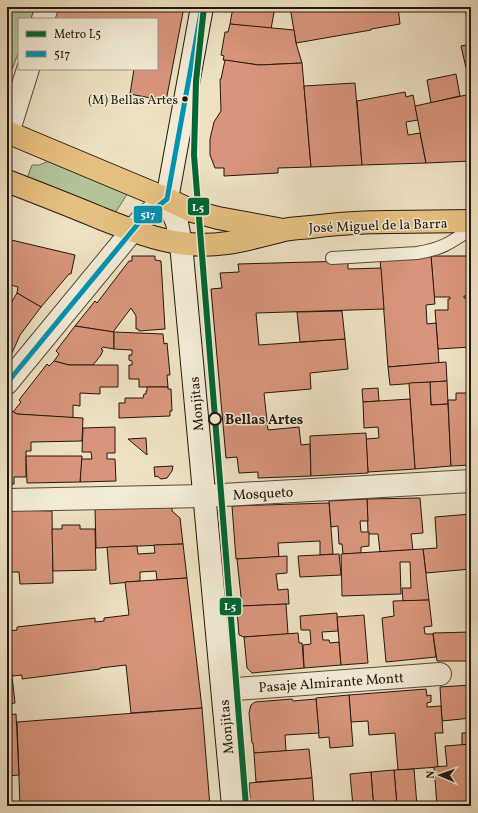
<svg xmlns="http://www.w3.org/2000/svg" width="478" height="813" font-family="Vollkorn,serif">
<rect width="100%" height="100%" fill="#ede1c1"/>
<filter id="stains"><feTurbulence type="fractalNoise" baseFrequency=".005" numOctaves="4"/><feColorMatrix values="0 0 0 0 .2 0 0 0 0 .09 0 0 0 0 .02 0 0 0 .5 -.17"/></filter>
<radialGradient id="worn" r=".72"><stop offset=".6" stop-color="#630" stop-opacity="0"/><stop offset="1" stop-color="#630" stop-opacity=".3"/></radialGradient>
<g fill="#b2c498" stroke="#6b6d54">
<path d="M7,7H35L31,19H19V51L7,83Z"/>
<path d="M49,161L125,188L128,193L115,213L27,178L32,165H39Z"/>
</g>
<g fill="#d8957b" stroke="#24160f">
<path d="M57,7H184L166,101L130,94L134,69H157V19H53Z"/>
<path d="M233,7H275L271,29L230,24Z"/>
<path d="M290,7H398L400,24L371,29V30L296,43Z"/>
<path d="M465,7H471V20H467Z"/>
<path d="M230,24L294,30L296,43L302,63L259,65L223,60L224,56L221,55L225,32H228Z"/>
<path d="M471,44V67L466,68L461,46Z"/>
<path d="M225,60L259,65L302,63L311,167L278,168V173L224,176V168H215L210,155V139L214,122L221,111L220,79H221Z"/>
<path d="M456,74L460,96L431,103L427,80Z"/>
<path d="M355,83L362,165L311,167L304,86Z"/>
<path d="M405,92L406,97L413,95L418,120L406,122L408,135L420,133L426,163L362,165L357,101Z"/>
<path d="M471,94V161L426,163L415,106Z"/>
<path d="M7,239L75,255L71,274H69L41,307L17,293L18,287L7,284Z"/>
<path d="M132,256H155V260L161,261L165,329L139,331L138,329H136V316L131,308L113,332L75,326L95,301L97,303L129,261H132Z"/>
<path d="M431,256H471V273H468V279H471V296H464V298H469L471,308V347L438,349L435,310H448V299H450V297H434Z"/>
<path d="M431,256L435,304L426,305L427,324L436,323L439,363L388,367L380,259Z"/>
<path d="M348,261V269L381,268L384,309L256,313L259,345L345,339L348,369L310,373L311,389L264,393L268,430L299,427L301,445L310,444L311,476L258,478V472L239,473L237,457L226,458L211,289L222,288L220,273L239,272L238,264Z"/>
<path d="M17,293L41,307L20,335L12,353L7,351V310Z"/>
<path d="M342,311L345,339L300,342L297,312Z"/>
<path d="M75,326L114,332V349L103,347L101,349L103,350L101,355L93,365H69L54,361L59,354L56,351Z"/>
<path d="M114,332L163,334L164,344L167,343L170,375H167L168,387H139V379H129V365H132V361L129,360V355H132V350L114,349Z"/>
<path d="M54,361L69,365H118V387H100V394L80,393V406L73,405V418L17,414L13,412L21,402L19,400L47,364L49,366Z"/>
<path d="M446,362L447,381L390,385L388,367Z"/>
<path d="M447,381L448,404L431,405L430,382Z"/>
<path d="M430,382L431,405L448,404L451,466L415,469L409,383Z"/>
<path d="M147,387H168V389H171L172,411H170V416L119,418V403H125V398H143L144,394H146V391H147Z"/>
<path d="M378,388L379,401L363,402L362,389Z"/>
<path d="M468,390H471V465L451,466L448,400H456V393H468Z"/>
<path d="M410,399L415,469L368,472L366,439L379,438L378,427L364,428L363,402Z"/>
<path d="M12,411L17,414L83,418L82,441L31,442V451H26V477H14V484H7V417Z"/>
<path d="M115,427V453H107V459H115L116,481L80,482L81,459H92L91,452H82L83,428Z"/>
<path d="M366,433L368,473L311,476L310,436Z"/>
<path d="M146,438L147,455L128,439Z"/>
<path d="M26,456H82L80,482L27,483Z"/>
<path d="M173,466L172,471L167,478L161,479L157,476L155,477L154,467Z"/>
<path d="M420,498L423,533L411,534L413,550L380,552L378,534H368L367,499Z"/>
<path d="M367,499L368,521H360L361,532H369V546L361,547V553L343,554L342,544H339L338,526L331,527L329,501Z"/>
<path d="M329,503L333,554L320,555V541L278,543L279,557L236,559L232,506Z"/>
<path d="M172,507V511L180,518L183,544L96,548L95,508Z"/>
<path d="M7,510L52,511L53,583L20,584L19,572H7Z"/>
<path d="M471,514V569L426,573L423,549L437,548L435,517Z"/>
<path d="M62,525H80V529H95L96,570L53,571L52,529H62Z"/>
<path d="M183,544L187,578L157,580L156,571L140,572V581L110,584L107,547L137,546L138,554L155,553L154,545Z"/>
<path d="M423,549L429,600L403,601L402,588H411L410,562H400L401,594L342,596L341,554Z"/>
<path d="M339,554L341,575L300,577L298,556Z"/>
<path d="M287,556V573L276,574L278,590L288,589L289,604L242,606L237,559Z"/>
<path d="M187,578L202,708L131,713L126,665L100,668V669L22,679V675L12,676L11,665H7L8,631L17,630V627L95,618V622L104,621V618L129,615L125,582Z"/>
<path d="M429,600L432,626L424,627L425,634H433L436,657L386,662L382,618L394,616L393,601Z"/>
<path d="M286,604L288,634L244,637L239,635L237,610L242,606Z"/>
<path d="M337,613L338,631L322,632L323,640H329L330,643L339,642L341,665L304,668L303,645L311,644L310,630H301L300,616Z"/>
<path d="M364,615L368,663L341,665L337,617Z"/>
<path d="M471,632V661H437L433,633Z"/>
<path d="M298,633L299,643H302L304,668L252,673L247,668L244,637Z"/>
<path d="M7,669H11L13,685H7Z"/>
<path d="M13,685L15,703L7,704V686Z"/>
<path d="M471,685V718L442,721L440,687Z"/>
<path d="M426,689L427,696L431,695V702L427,703V707L441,706L443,733H435L438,767L398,770L395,733L369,735L368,721L351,722L349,695Z"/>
<path d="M349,695L353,746L330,748L329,737L319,738L316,698Z"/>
<path d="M292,699L293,701L316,699L319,733L285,735L286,751L254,753L253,743H252L249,713L251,705L255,702Z"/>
<path d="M202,708L210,806H20L17,722Z"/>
<path d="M16,714L19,775L7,776V715Z"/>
<path d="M462,733H471V744L462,745Z"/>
<path d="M471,744V806H437L434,767L447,766L445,746Z"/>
<path d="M309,749L312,778L256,782L254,753Z"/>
<path d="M414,769L417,806H397L394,770Z"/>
<path d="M394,770L397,806H376V802L373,799L371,772Z"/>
<path d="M371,772L373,799L376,802V806H353L350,774Z"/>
<path d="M312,778L314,806H246V798H250L249,783Z"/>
</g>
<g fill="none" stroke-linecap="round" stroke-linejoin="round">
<g stroke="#56493c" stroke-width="14">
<path id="service" d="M332,258L417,253C442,249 450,243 471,229"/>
</g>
<g stroke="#56493c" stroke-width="24">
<g id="minor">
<path d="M43,19L47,7"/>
<path d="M8,133L28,69"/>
<path d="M7,383L142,219L167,199"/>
<path d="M7,500L205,496L471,481"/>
<path d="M223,690L440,674"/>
</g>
</g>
<g stroke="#24160f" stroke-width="24">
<path id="secondary" d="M202,7L167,199L177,223L181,244L233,806"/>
</g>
<g stroke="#24160f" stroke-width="24">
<g id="primary">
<path d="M7,132L167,199L192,211L218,218L278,229"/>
<path d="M7,181C38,193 69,205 100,218C126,228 152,239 180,243C218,249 248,239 284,230C293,228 302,228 311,227C364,220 418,222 471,221"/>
</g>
</g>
<use href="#service" stroke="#f3ecd7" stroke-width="12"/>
<use href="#minor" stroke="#f3ecd7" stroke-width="22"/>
<use href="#secondary" stroke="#f3ecd7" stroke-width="22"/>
<use href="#primary" stroke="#e6c080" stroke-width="22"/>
<g stroke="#f3ecd7" stroke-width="8">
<path id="bus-1" d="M7,383L142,219L167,199L202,7"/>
</g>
<use href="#bus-1" stroke="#0093b3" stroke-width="5"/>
<g stroke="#f3ecd7" stroke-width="9">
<path id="metro-1" d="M204,7L196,81L194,155L246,806"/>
</g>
<use href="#metro-1" stroke="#063" stroke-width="6"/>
</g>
<circle fill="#24160f" stroke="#f3ecd7" stroke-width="1.5" cx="185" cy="99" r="3.5"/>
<circle fill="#f3ecd7" stroke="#24160f" stroke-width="2" cx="215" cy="419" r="6"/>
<g text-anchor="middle" stroke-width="3" stroke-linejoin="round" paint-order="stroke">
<g font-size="13" fill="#24160f" stroke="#f3ecd7" text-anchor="end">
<text x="178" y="104">(M) Bellas Artes</text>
</g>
<g font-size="14" fill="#24160f" stroke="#f3ecd7">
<text transform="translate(378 225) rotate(-2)" y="5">José Miguel de la Barra</text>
<text transform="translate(196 404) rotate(-95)" y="5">Monjitas</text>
<text transform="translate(263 493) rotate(-3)" y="5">Mosqueto</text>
<text transform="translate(331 682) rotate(-4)" y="5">Pasaje Almirante Montt</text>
<text transform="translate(226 727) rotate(-95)" y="5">Monjitas</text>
</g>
<g font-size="14" font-weight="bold" fill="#24160f" stroke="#f3ecd7" text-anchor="start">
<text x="225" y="424">Bellas Artes</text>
</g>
</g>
<g stroke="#f3ecd7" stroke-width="1.5">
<rect x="187" y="197" width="23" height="19" rx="4" fill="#063"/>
<rect x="133" y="205" width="30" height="19" rx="4" fill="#0093b3"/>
<rect x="219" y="597" width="23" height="19" rx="4" fill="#063"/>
</g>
<g font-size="11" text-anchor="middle" font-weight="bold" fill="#fff">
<text x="198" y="211">L5</text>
<text x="148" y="218">517</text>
<text x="230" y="610">L5</text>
</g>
<rect width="478" height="813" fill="none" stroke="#ede1c1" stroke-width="24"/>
<rect x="8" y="8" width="462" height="797" fill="none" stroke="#24160f" stroke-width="2"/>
<rect x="12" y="12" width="454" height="789" fill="none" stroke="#24160f"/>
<rect x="18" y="18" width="140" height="52" fill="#f3ecd7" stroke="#a09687"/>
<rect x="26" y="31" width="20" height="6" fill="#006633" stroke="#a09687"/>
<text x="54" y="38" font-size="12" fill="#24160f">Metro L5</text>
<rect x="26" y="51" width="20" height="6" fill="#0093b3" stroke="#a09687"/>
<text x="54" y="58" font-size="12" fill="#24160f">517</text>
<g transform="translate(440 775) rotate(272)" stroke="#f3ecd7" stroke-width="3" paint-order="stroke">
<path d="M0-3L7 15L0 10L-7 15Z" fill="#24160f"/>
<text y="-6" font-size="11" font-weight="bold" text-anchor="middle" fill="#24160f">N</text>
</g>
<rect width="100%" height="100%" filter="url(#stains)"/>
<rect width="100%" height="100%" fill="url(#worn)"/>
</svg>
